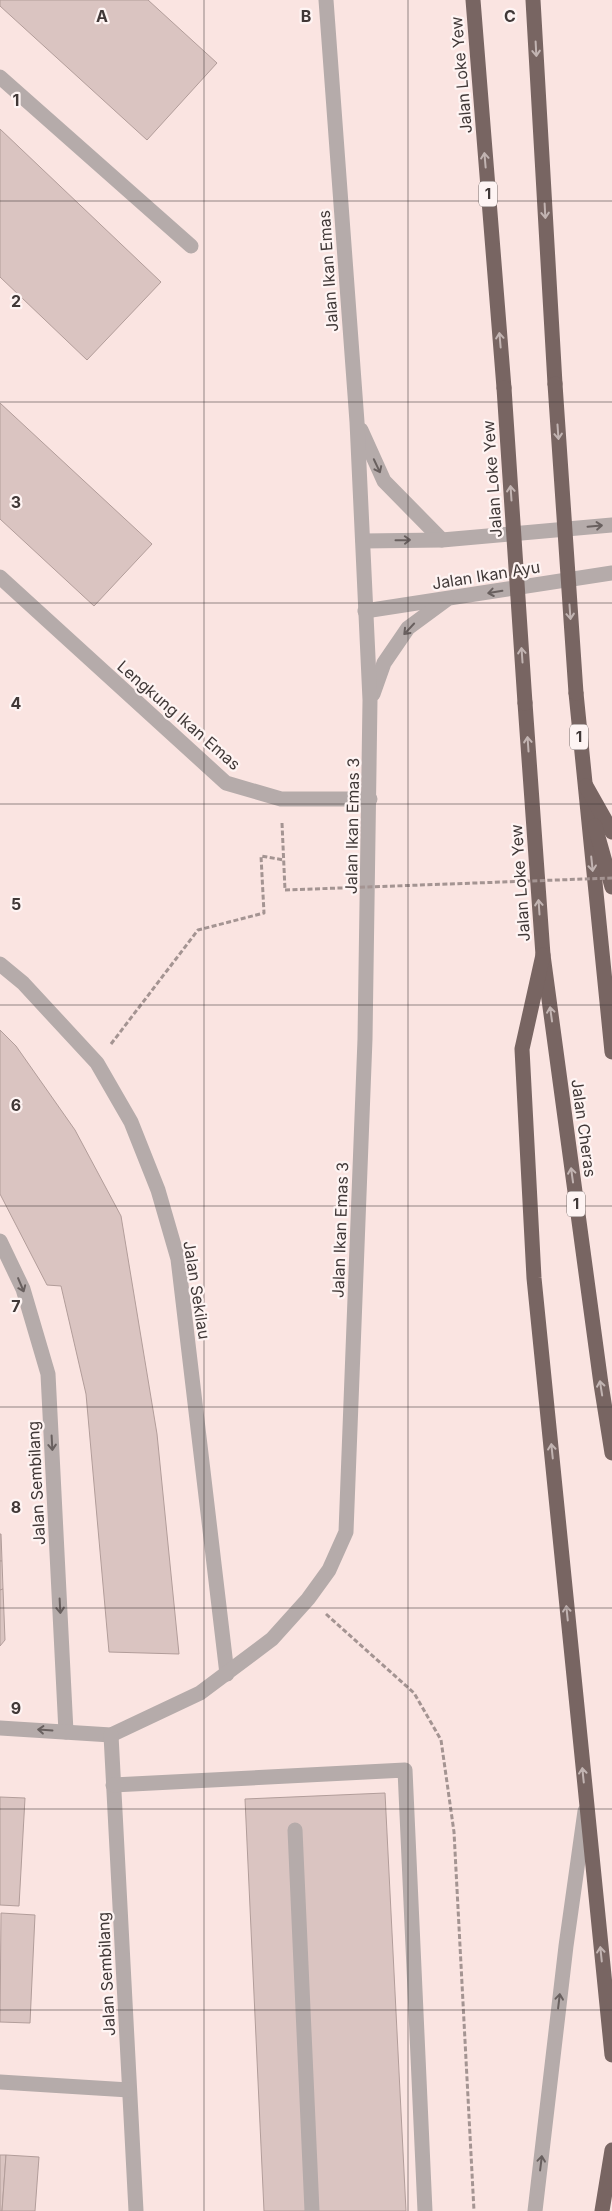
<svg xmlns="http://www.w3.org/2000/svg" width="612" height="2211" font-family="Inter,sans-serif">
<rect width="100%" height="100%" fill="#fae4e1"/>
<g fill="#dac4c1" stroke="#b29d9a">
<path d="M0,0H148L217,63L147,140L0,6Z"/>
<path d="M0,129L161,282L87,360L0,277Z"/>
<path d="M0,403L152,544L94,606L0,519Z"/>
<path d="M0,1030L16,1046L75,1130L121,1216L157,1434L179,1654L109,1652L86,1394L61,1286L47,1285L0,1194Z"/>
<path d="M0,1534H1L2,1561H0Z"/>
<path d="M0,1561H2L3,1589L0,1590Z"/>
<path d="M3,1589L5,1640L0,1646V1590Z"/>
<path d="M385,1793L406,2211H264L245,1799Z"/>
<path d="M0,1797L25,1798L19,1906L0,1905Z"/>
<path d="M1,1913L35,1915L30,2023L0,2022Z"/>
<path d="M0,2155H6L2,2211H0Z"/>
<path d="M6,2155L39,2157L35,2211H2Z"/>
</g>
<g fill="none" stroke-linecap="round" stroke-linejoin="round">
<g stroke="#a49492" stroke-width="3" stroke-dasharray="5 2.5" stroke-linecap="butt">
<path d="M282,823L285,890"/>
<path d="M111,1044L198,930L264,913L261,856L284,860"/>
<path d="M326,1614L414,1693L441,1740L454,1832L474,2211"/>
</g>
<g stroke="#b5abaa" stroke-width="15">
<path d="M0,77L191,246"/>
<path d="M361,430L384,481L442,540"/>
<path d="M363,541L442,540L612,525"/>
<path d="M0,577L226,783L281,799H370"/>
<path d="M365,611L612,573"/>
<path d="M373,694L384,663L408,628L446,600"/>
<path d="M0,964L23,983L97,1063L131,1122L158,1190L178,1259L227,1674"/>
<path d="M0,1241L23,1289L48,1374L66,1732"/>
<path d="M0,1728L111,1735L200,1693L272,1639L308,1599L329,1570L346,1532L365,1039L370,700L357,422L326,0"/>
<path d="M111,1735L136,2211"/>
<path d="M113,1785L405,1770L425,2211"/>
<path d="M295,1830L312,2211"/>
<path d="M0,2082L129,2090"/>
<path d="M535,2211L566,1946L585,1811"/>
</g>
<g stroke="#786562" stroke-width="15">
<path d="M473,0L504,388"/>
<path d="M533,0L555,384"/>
<path d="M576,693L612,1052"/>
<path d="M525,703L543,955L601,1384L612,1453"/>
<path d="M586,786L612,832"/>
<path d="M595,826L612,887"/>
<path d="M543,955L522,1049L534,1278L612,2055"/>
<path d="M602,2211L612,2150"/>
</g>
<path stroke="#a49492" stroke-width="3" stroke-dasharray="5 2.5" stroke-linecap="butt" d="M285,890L612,878"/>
<g stroke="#786562" stroke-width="15">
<path d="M555,384L576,693"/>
<path d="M504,388L525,703"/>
</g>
</g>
<defs><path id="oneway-shaft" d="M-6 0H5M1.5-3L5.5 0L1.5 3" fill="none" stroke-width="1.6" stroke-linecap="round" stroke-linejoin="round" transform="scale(1.25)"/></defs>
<g stroke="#c2b4b2">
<use href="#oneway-shaft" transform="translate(536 49) rotate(87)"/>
<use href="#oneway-shaft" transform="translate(485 160) rotate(-95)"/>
<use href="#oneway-shaft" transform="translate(545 211) rotate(87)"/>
<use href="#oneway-shaft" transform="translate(500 340) rotate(-95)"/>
<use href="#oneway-shaft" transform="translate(558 432) rotate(86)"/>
<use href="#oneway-shaft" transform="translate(511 493) rotate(-94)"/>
<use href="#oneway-shaft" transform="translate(570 612) rotate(86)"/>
<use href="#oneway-shaft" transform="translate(522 655) rotate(-94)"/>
<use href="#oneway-shaft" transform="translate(528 744) rotate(-94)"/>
<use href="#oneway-shaft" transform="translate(592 864) rotate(84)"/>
<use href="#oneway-shaft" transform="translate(539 907) rotate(-94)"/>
<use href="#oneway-shaft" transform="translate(551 1014) rotate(-98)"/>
<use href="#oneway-shaft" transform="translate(572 1175) rotate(-98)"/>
<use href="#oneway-shaft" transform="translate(601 1388) rotate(-99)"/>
<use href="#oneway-shaft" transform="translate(552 1451) rotate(-96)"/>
<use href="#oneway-shaft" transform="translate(567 1613) rotate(-96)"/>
<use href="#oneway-shaft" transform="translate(583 1775) rotate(-96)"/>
<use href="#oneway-shaft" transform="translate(601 1954) rotate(-96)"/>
</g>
<g stroke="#69605f">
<use href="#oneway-shaft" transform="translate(377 466) rotate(65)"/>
<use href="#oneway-shaft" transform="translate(595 526) rotate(-5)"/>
<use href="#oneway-shaft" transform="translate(403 540) rotate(-1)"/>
<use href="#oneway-shaft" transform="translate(495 592) rotate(171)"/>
<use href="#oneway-shaft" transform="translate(409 629) rotate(133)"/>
<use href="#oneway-shaft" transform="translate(21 1285) rotate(67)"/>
<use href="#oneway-shaft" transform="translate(52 1443) rotate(87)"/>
<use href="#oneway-shaft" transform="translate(60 1606) rotate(87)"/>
<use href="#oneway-shaft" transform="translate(45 1730) rotate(-176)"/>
<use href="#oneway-shaft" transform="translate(559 2001) rotate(-83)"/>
<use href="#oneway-shaft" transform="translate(541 2163) rotate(-83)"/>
</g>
<path fill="none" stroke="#403837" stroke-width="1" stroke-opacity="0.55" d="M204,0V2211M408,0V2211M0,201H612M0,402H612M0,603H612M0,804H612M0,1005H612M0,1206H612M0,1407H612M0,1608H612M0,1809H612M0,2010H612"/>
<g text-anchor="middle" stroke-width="4.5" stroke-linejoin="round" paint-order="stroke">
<g fill="#fef4f3" stroke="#79706f" stroke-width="1">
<rect x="479" y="181.5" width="18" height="25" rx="4"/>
<rect x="570" y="724.5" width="18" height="25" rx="4"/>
<rect x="567" y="1191.5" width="18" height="25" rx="4"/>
</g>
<g font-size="15" font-weight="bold" fill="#403837">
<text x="488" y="199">1</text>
<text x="579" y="742">1</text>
<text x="576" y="1209">1</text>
</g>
<g font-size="16" fill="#403837" stroke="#fef4f3">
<text transform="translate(461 75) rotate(-95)" y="6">Jalan Loke Yew</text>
<text transform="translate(328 271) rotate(-94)" y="6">Jalan Ikan Emas</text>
<text transform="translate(492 479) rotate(-94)" y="6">Jalan Loke Yew</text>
<text transform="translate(486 575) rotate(-9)" y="6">Jalan Ikan Ayu</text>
<text transform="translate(179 715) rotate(41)" y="6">Lengkung Ikan Emas</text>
<text transform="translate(352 826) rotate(-89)" y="6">Jalan Ikan Emas 3</text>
<text transform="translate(520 883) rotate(-94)" y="6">Jalan Loke Yew</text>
<text transform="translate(584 1128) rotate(82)" y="6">Jalan Cheras</text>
<text transform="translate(340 1230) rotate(-88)" y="6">Jalan Ikan Emas 3</text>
<text transform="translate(197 1290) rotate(81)" y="6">Jalan Sekilau</text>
<text transform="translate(36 1483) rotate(-93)" y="6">Jalan Sembilang</text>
<text transform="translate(106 1974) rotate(-93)" y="6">Jalan Sembilang</text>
</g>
</g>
<g font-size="16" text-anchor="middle" font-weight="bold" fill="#403837" stroke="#fef4f3" stroke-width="4.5" stroke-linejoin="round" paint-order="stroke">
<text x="102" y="22">A</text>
<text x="306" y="22">B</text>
<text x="510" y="22">C</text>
<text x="16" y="106">1</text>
<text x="16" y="307">2</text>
<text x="16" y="508">3</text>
<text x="16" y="709">4</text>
<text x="16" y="910">5</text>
<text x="16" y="1111">6</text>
<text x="16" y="1312">7</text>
<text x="16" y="1513">8</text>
<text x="16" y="1714">9</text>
</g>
</svg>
